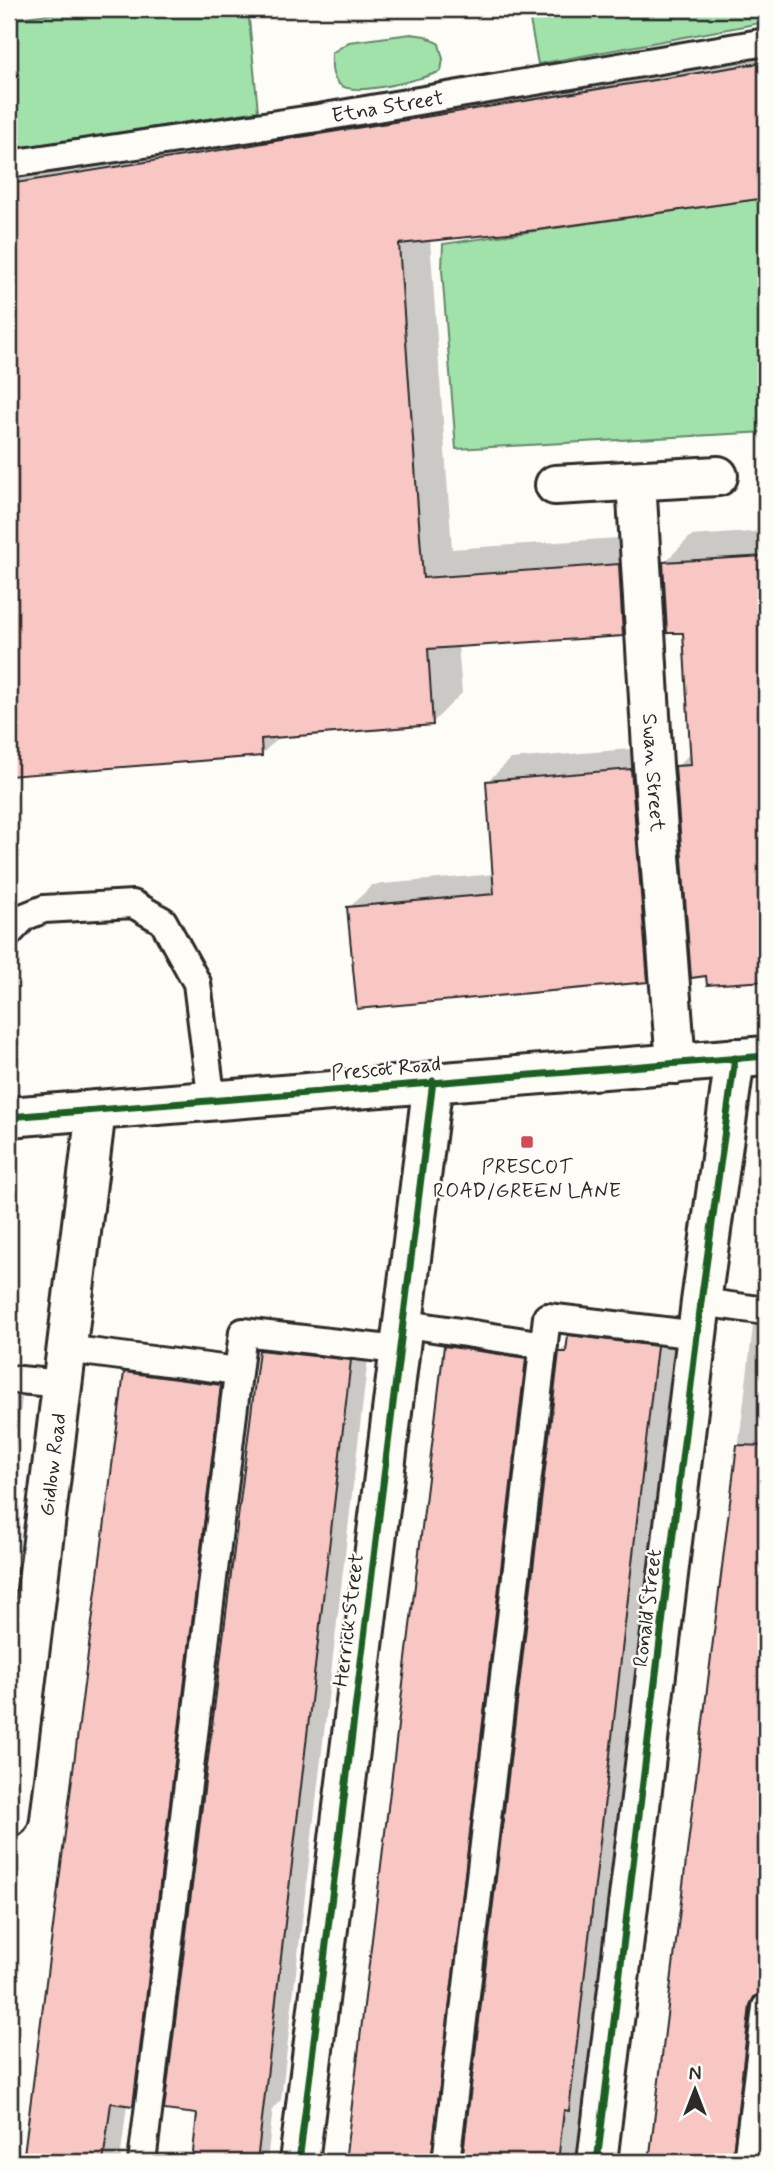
<svg xmlns="http://www.w3.org/2000/svg" width="775" height="2171" font-family="Mynerve,sans-serif">
<rect width="100%" height="100%" fill="#fdfcf7"/>
<filter id="ink" filterUnits="userSpaceOnUse"><feTurbulence type="fractalNoise" baseFrequency=".0143" numOctaves="2"/><feDisplacementMap in="SourceGraphic" scale="14" xChannelSelector="R" yChannelSelector="G"/><feConvolveMatrix kernelMatrix="1 2 1 2 8 2 1 2 1" color-interpolation-filters="sRGB"/></filter>
<g filter="url(#ink)">
<g fill="#a1e2ab" stroke="#66866b" stroke-width="2">
<path d="M91,9H248L258,111L15,149L9,99V19Z"/>
<path d="M528,9H766V22L538,64Z"/>
<path d="M411,34L425,36L439,44L443,59L441,71C423,79 353,98 339,84C330,75 332,64 332,53L349,42Z"/>
<path d="M766,198V432L456,449L442,270L443,244Z"/>
</g>
<g fill="#0003">
<path d="M766,38V194L537,229L430,239L452,549L648,536L652,605L623,634L458,645L462,693L432,723L281,735L261,755L9,774V160Z"/>
<path d="M766,531V979L709,983L677,767L692,751L682,630L665,562L691,536Z"/>
<path d="M653,747L670,957L647,980L349,908L372,885L495,874L488,781L511,759Z"/>
<path d="M766,1313V2011L756,2162H652L753,1326Z"/>
<path d="M589,1316L676,1326L588,2089L584,2093L575,2162H347L446,1346L466,1326L545,1339L456,2155L464,2158L560,1352L569,1344V1336Z"/>
<path d="M281,1331L370,1341L281,2100L273,2108L267,2162H193L199,2112L166,2108L255,1380L261,1351Z"/>
<path d="M146,1353L240,1365L152,2084L132,2104H127L120,2162H25L126,1373Z"/>
<path d="M9,1368L25,1374L9,1506Z"/>
</g>
<g fill="#f8c7c4" stroke="#2b2b2b" stroke-width="2">
<path d="M766,62V198L537,230L399,244L423,578L619,564L623,636L428,649L433,725L261,739L262,756L9,776V184Z"/>
<path d="M766,556V981L707,985L706,976L691,978L675,766L691,765L683,633H667L663,562Z"/>
<path d="M631,769L648,982L357,1009L347,907L494,894L486,781Z"/>
<path d="M568,1335L657,1346L569,2111L564,2110L558,2162H462L559,1352H566Z"/>
<path d="M444,1346L526,1358L431,2162H345Z"/>
<path d="M259,1350L351,1360L257,2162H192L197,2114L164,2110Z"/>
<path d="M124,1372L221,1385L133,2106L111,2103L103,2162H23Z"/>
<path d="M737,1445L766,1446V1976L764,1992L754,1997L750,2005L732,2162H649Z"/>
</g>
<g fill="none" stroke-linecap="round" stroke-linejoin="round">
<g stroke="#2b2b2b" stroke-width="32">
<g id="service">
<path id="s1" d="M9,164L318,118L766,42"/>
<path d="M9,933L24,917L44,909L133,904L163,921L197,983L212,1103"/>
<path d="M701,1302L766,1311"/>
<path d="M401,1323L544,1345"/>
<path d="M66,1349L238,1371"/>
<path d="M9,1379L63,1384"/>
<path d="M142,2162L243,1332L398,1350"/>
<path d="M446,2162L547,1317L698,1335"/>
<path d="M747,2162L766,2007"/>
</g>
</g>
<g stroke="#2b2b2b" stroke-width="44">
<g id="minor">
<path id="s2" d="M636,481L653,765L676,1064"/>
<path d="M555,485L718,476"/>
<path id="s3" d="M9,1817L96,1110"/>
<path d="M299,2162L433,1081"/>
<path d="M597,2162L701,1302L735,1058"/>
</g>
</g>
<g stroke="#2b2b2b" stroke-width="44">
<path id="primary" d="M9,1117L766,1056"/>
</g>
<use href="#service" stroke="#fdfcf7" stroke-width="26"/>
<use href="#minor" stroke="#fdfcf7" stroke-width="38"/>
<use href="#primary" stroke="#fdfcf7" stroke-width="38"/>
<g stroke="#fdfcf7" stroke-width="11">
<g id="cycleway">
<path d="M9,1117L766,1056"/>
<path d="M299,2162L433,1081"/>
<path d="M597,2162L701,1302L735,1058"/>
</g>
</g>
<use href="#cycleway" stroke="#1b5e20" stroke-width="7"/>
</g>
</g>
<rect fill="#d1495b" stroke="#fdfcf7" stroke-width="2.5" x="520" y="1135" width="14" height="14" rx="3.5"/>
<g text-anchor="middle" stroke-width="5" stroke-linejoin="round" paint-order="stroke">
<g font-size="21" fill="#2b2b2b" stroke="#fdfcf7">
<text dy="7" stroke="none"><textPath href="#s1" startOffset="383">Etna Street</textPath></text>
<text dy="7" stroke="none"><textPath href="#s2" startOffset="292">Swan Street</textPath></text>
<text transform="translate(386 1068) rotate(-5)" y="7">Prescot Road</text>
<text dy="7" stroke="none"><textPath href="#s3" startOffset="355">Gidlow Road</textPath></text>
<text transform="translate(647 1608) rotate(-83)" y="7">Ronald Street</text>
<text transform="translate(348 1620) rotate(-83)" y="7">Herrick Street</text>
</g>
<g font-size="21" fill="#2b2b2b" stroke="#fdfcf7">
<text x="527" y="1173">PRESCOT<tspan x="527" dy="24">ROAD/GREEN LANE</tspan></text>
</g>
</g>
<rect width="775" height="2171" fill="none" stroke="#fdfcf7" stroke-width="35"/>
<rect x="18" y="18" width="740" height="2136" fill="none" stroke="#2b2b2b" stroke-width="2.5" filter="url(#ink)"/>
<g transform="translate(695 2090)" stroke="#fdfcf7" stroke-width="5" paint-order="stroke">
<path d="M0-5L12 26L0 18L-12 26Z" fill="#2b2b2b"/>
<text y="-10" font-size="19" font-weight="bold" text-anchor="middle" fill="#2b2b2b">N</text>
</g>
</svg>
